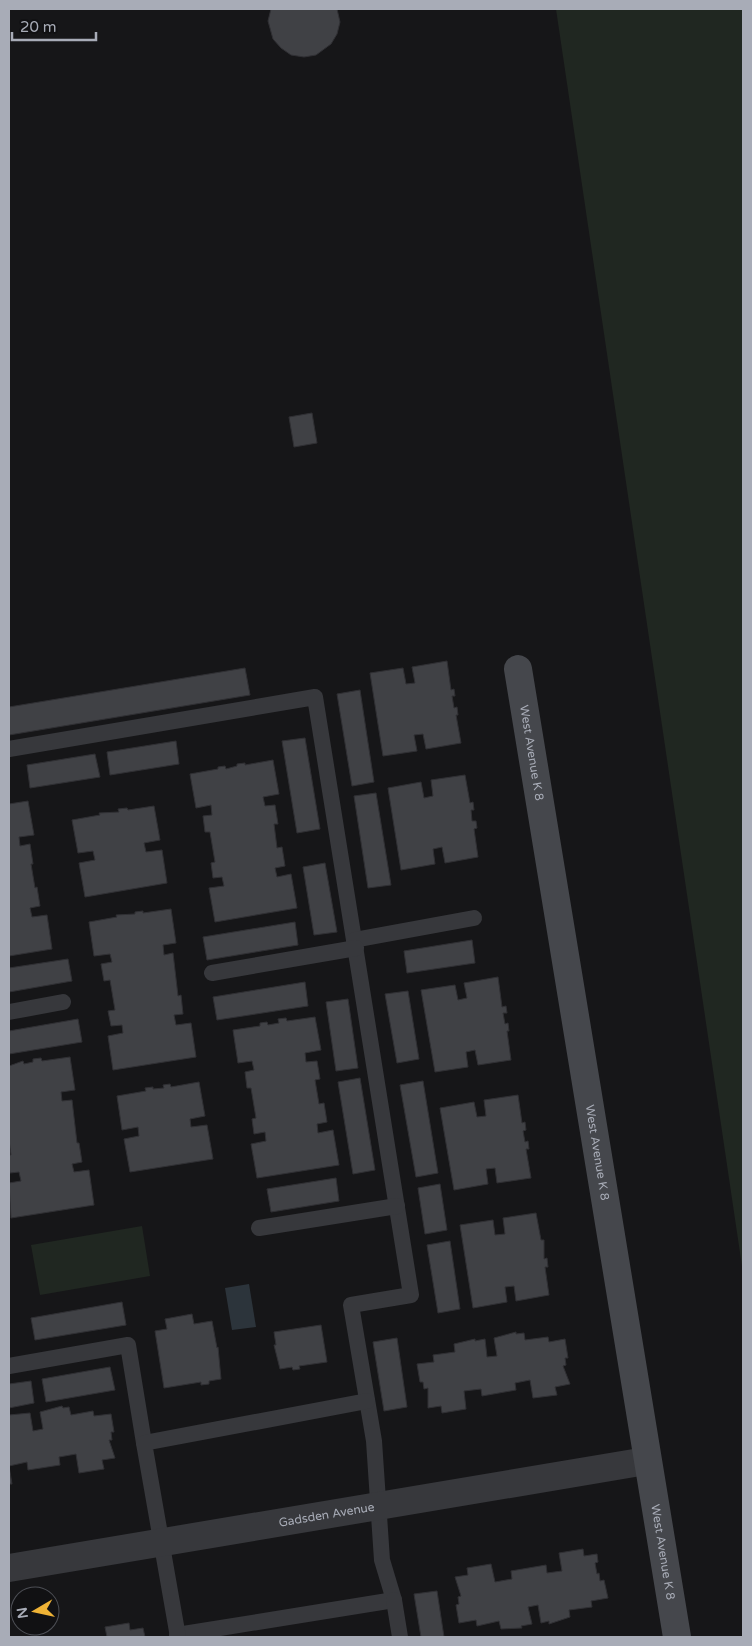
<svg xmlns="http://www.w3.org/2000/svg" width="752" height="1646" font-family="'Varela Round',sans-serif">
<rect width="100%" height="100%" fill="#161618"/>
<g fill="#202721">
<path d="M556,9H743V1273Z"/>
<path d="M142,1226L150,1276L40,1295L31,1245Z"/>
</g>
<path fill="#2c343b" d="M249,1284L256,1327L232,1330L225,1288Z"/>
<g fill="#404145" stroke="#303034">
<path d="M271,9H337L340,22L337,34L331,44L316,55L304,57L291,55L281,48L273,39L268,21Z"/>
<path d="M312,413L317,443L294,447L289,417Z"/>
<path d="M447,661L451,690L454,689L455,696H452L454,708L457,707L458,715H456L461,743L426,749L423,734L414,735L417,751L383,756L370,673L403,668L406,684L415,683L412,667Z"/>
<path d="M245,668L250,695L9,735V707Z"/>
<path d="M360,690L374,782L352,786L337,694Z"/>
<path d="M305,738L320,829L297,833L282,741Z"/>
<path d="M176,741L179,764L110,775L107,752Z"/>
<path d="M95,754L100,777L30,788L27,765Z"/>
<path d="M273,760L279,794L263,797L265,806L275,805L278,824H274L277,848L282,847L285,866L275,868L277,877L291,874L297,908L215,922L209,888L224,886L222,877L213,878L211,863L215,862L210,832H205L203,816L212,815L211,805L196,808L190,774L218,769V767L225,766L226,769L237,766V764L245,763V765Z"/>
<path d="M465,775L470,803L473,802L474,810H471L472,821H476L477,828L474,829L478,857L445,863L442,847L433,849L435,864L401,870L388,788L421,782L424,798L433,796L431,780Z"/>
<path d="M376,793L391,885L368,888L354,796Z"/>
<path d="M28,801L34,835L19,837L20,846L30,844L33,864H31L35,888L37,887L40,906L30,908L32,917L47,915L52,949L9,956V804Z"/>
<path d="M154,806L160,840L144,843L146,852L162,850L167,883L85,897L79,863L95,860L93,851L78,853L72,820L100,815L99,813L119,812L118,809L127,808L128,810Z"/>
<path d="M325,863L337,932L314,935L303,867Z"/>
<path d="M171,909L176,943L163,945L164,955L173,953L178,996L181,995L183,1014L174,1015L176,1025L191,1023L196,1057L113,1070L108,1036L123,1033L122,1025L111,1026L108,1011L115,1010L110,980L104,981L101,964L112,962L110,954L94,956L89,922L117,917L116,915L135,914V912L143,911V913Z"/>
<path d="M295,922L298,945L207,960L203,937Z"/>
<path d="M472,940L475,963L407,973L404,951Z"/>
<path d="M68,959L72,981L9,992V968Z"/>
<path d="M498,977L502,1007L506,1006L507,1013H503L505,1024L508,1023L509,1031H507L511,1060L478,1065L475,1050L466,1052L468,1067L435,1072L421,990L455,985L458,1000L467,998L464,983Z"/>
<path d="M305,982L308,1006L217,1020L213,997Z"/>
<path d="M408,991L419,1059L397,1063L385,994Z"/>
<path d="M348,999L358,1068L336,1071L326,1002Z"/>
<path d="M315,1017L321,1050L305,1053L306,1062L317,1061L320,1079L315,1080L319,1104L324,1103L327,1122L317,1124L318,1133L333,1130L339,1165L257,1178L251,1144L266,1141L265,1132L254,1134L252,1119L256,1118L251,1088H247L245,1072L254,1070L252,1061L238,1063L233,1030L260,1026V1023L267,1022L268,1025L279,1023L278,1019L286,1018L287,1021Z"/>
<path d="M78,1019L82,1042L9,1054V1031Z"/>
<path d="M70,1057L75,1090L61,1092L62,1101L72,1100L77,1143H79L82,1162L72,1164L74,1172L89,1170L94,1205L11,1218L9,1183L21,1181L19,1172L10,1173L9,1167V1155H11L9,1140V1066L23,1061L24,1064L33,1062V1059L41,1058L42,1061Z"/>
<path d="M360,1078L375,1170L353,1174L338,1082Z"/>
<path d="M423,1081L438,1173L416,1177L400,1085Z"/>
<path d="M199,1082L205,1116L190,1119L191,1127L207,1125L213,1159L130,1172L124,1139L139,1136L138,1127L122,1130L117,1096L146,1091L145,1088L153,1087V1089L164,1088L163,1085L170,1084L171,1087Z"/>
<path d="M518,1095L522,1123L525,1122L526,1130L523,1131L525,1142L528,1141L529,1149H526L531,1178L497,1183L495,1168L486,1169L488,1184L454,1190L440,1108L474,1102L477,1117L486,1116L484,1100Z"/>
<path d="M336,1178L339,1201L271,1212L267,1189Z"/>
<path d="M440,1184L447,1230L425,1234L418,1188Z"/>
<path d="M536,1213L541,1240H544V1259L547,1258L548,1267H545L549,1295L516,1301L514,1286L505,1287L507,1302L473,1308L460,1225L493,1220L495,1235L505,1234L503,1218Z"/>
<path d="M450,1241L460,1309L438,1313L427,1245Z"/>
<path d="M122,1302L126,1325L35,1340L31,1318Z"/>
<path d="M192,1314L194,1324L212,1321L217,1348L218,1347L221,1379L209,1381V1384L201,1385V1382L164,1388L155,1331L167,1329L165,1319Z"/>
<path d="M321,1325L327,1362L299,1366L300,1369L293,1370L292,1367L280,1369L274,1345H276L274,1332Z"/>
<path d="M516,1332V1334L524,1333L525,1340L548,1337L549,1342L565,1339L568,1358H565L566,1365L563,1366L570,1384L555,1387L557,1395L533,1398L530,1380L515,1383L516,1390L482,1396L481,1389L464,1391L466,1409L442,1413L441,1406L428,1408V1388L424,1389L423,1382H420L417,1364L434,1362L433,1355L455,1352L454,1344L475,1339V1341L485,1339L487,1357L497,1356L494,1338Z"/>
<path d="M397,1338L407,1407L384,1411L373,1342Z"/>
<path d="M110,1367L115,1390L46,1402L42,1379Z"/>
<path d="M31,1381L34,1403L9,1408V1384Z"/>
<path d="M62,1406L63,1408L69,1407L71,1415L93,1411L94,1416L111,1414L114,1432H111L112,1440H109L115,1458L102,1460L104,1469L79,1473L76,1454L59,1457L60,1465L28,1470L27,1462L9,1466L12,1484H9V1415L30,1413L33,1431L43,1429L40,1412Z"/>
<path d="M583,1549L584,1556L597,1554L598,1562L595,1563L597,1574L599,1573L600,1581L604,1580L608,1598L591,1601L592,1607L569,1610L570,1617L549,1624V1621L541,1623L538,1605L528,1607L532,1624L521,1626L522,1628L501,1629L499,1621L477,1626L476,1620L459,1623L456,1605L459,1604L458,1597L461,1596L455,1577L468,1575L467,1568L491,1564L495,1582L512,1579L511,1571L546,1565L547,1573L562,1571L559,1553Z"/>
<path d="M437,1591L444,1637H421L414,1594Z"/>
<path d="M129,1623L130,1630L143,1628L145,1637H107L105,1627Z"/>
</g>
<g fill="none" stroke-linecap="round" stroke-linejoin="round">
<g stroke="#37383c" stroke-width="16">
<path d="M9,749L315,697L411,1295L351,1305L374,1441L382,1560L394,1600L177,1635"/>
<path d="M354,940L474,918"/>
<path d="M212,973L356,948"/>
<path d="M9,1012L63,1002"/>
<path d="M259,1228L397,1206"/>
<path d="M9,1366L128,1345L144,1443"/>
<path d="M394,1600L400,1637"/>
<path d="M178,1637L144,1443L367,1401"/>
</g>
<path stroke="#37383c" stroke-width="28" id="s1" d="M9,1568L646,1461"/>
<path stroke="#45474c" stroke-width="28" id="s2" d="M518,669L677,1637"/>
</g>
<g text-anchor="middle" stroke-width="4" stroke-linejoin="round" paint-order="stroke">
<g font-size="12" fill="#a8acb7" stroke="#111113">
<text dy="4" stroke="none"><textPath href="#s2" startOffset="85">West Avenue K 8</textPath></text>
<text dy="4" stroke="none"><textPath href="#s2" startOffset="490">West Avenue K 8</textPath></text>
<text dy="4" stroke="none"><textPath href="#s1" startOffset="322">Gadsden Avenue</textPath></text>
<text dy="4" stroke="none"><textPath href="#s2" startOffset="895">West Avenue K 8</textPath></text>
</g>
</g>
<rect width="752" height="1646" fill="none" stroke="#a8acb7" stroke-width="20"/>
<g transform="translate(35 1611) rotate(261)"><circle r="24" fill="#111113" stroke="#4d4f55"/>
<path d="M0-4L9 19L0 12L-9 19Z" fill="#efb336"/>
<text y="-8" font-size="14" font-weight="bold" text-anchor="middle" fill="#a8acb7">N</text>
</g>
<path d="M12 32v8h84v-8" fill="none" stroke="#a8acb7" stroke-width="2.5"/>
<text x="20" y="32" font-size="15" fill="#a8acb7" stroke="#111113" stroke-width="4" paint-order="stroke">20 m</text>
</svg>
